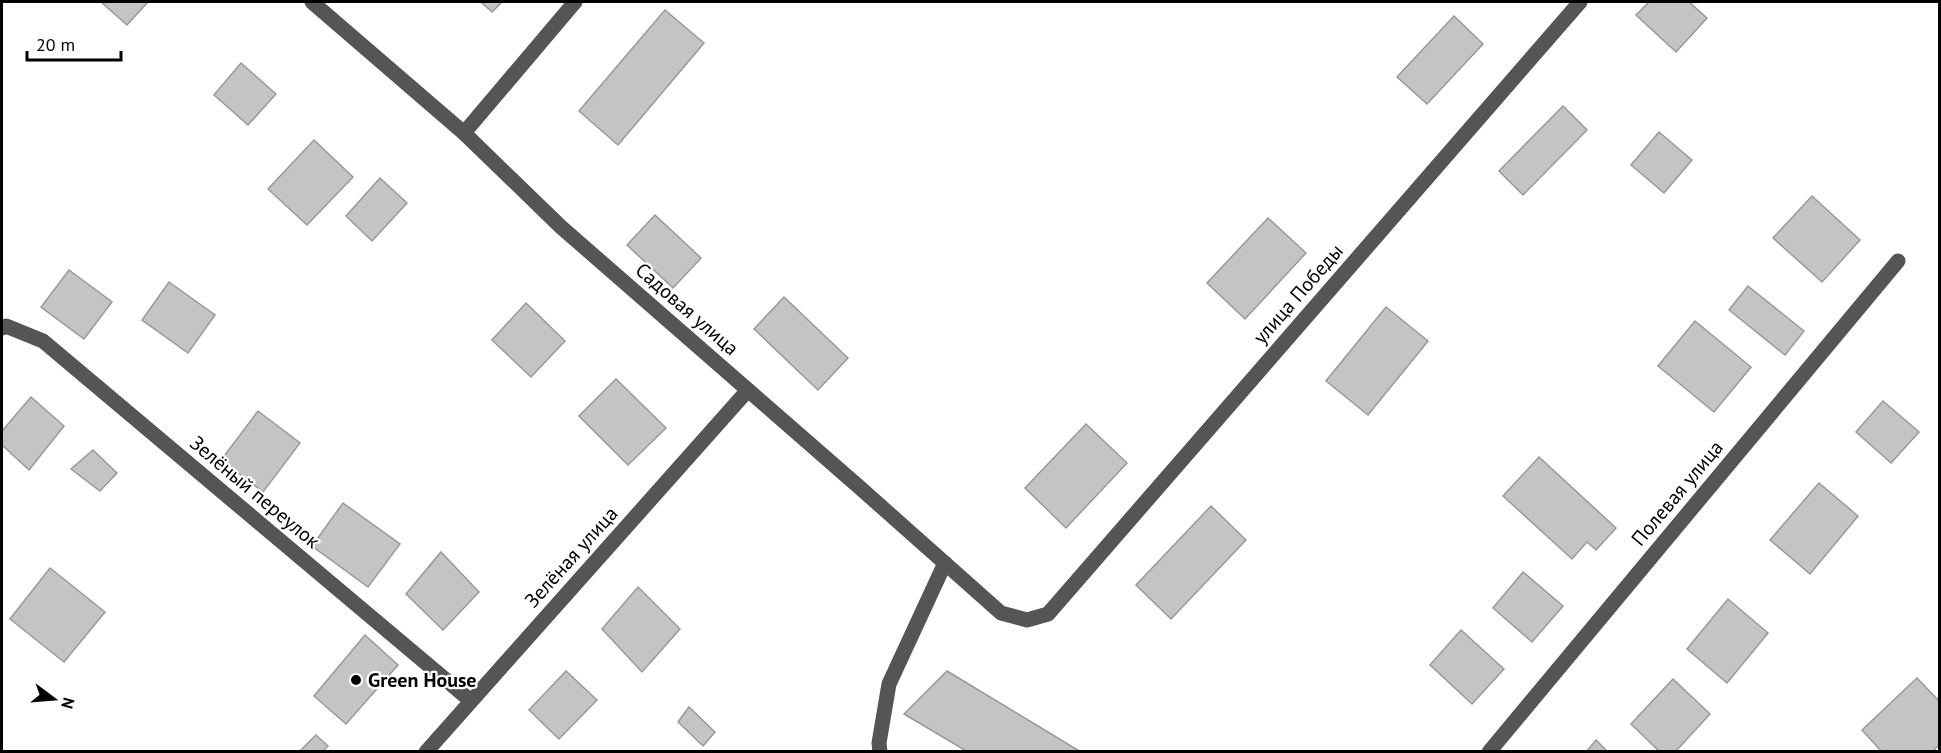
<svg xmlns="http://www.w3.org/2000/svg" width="1941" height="753" font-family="'PT Sans',sans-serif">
<rect width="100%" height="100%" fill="#fff"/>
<g fill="#c4c4c4" stroke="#999" stroke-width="1.5">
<path d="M101,2H148L127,25Z"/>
<path d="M481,2H502L492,12Z"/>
<path d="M1649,2H1689L1707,18L1676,52L1636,15Z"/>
<path d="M665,10L704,43L618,145L579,111Z"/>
<path d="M1454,16L1483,44L1427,104L1397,77Z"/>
<path d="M241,63L276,94L248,125L214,95Z"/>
<path d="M1563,106L1587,130L1523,195L1499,171Z"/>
<path d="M1659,132L1692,160L1664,193L1631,165Z"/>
<path d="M314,140L353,177L307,225L268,189Z"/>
<path d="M380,178L407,203L372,241L346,216Z"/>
<path d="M1812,196L1860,240L1822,282L1773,238Z"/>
<path d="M655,215L701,258L673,288L627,245Z"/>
<path d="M1268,218L1306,253L1245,319L1207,283Z"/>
<path d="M69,270L112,302L84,339L41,307Z"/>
<path d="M169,282L215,315L188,353L142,320Z"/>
<path d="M1748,286L1804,331L1785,355L1729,310Z"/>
<path d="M784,297L848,358L818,390L754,329Z"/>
<path d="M526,303L565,341L531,377L492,340Z"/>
<path d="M1386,307L1428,341L1368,415L1326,381Z"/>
<path d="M1695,321L1751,367L1714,412L1658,366Z"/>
<path d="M616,379L666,428L628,465L579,416Z"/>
<path d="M31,397L64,426L29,470L2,445V431Z"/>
<path d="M1883,401L1919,432L1891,463L1856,432Z"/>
<path d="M258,411L300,443L263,492L221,460Z"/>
<path d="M1086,424L1127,463L1066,528L1025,488Z"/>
<path d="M93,450L117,473L100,491L71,469Z"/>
<path d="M1539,457L1616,528L1596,550L1587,542L1572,559L1503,496Z"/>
<path d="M1819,483L1858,516L1810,574L1770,540Z"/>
<path d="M343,503L400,544L368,587L312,546Z"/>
<path d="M1211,506L1246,540L1171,619L1136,585Z"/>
<path d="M441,552L479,592L443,630L406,594Z"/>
<path d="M50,568L105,612L64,662L10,619Z"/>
<path d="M1523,572L1563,606L1532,642L1493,608Z"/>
<path d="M638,587L680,629L642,672L602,629Z"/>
<path d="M1728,599L1768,633L1727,683L1687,649Z"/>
<path d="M1461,630L1504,669L1472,704L1430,665Z"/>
<path d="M365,635L398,665L346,724L314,696Z"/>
<path d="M566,671L597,700L559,739L529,710Z"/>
<path d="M947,671L1081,752H968L904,714Z"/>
<path d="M1917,678L1940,702V744L1932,752H1882L1862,730Z"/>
<path d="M1673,679L1710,714L1675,752H1660L1631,724Z"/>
<path d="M689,707L715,732L703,746L678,722Z"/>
<path d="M316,735L328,746L322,752H299Z"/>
<path d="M1596,740L1608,752H1586Z"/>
</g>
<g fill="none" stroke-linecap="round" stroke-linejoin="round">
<g stroke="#555" stroke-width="15">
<path d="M312,2L464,133L561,227L858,486L1001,613L1027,620L1048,614L1580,2"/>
<path d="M464,133L575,2"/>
<path d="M2,328L6,326L43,341L471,701"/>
<path d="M426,752L748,390"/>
<path d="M880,752L879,743L889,684L945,563"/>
<path d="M1489,752L1898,261"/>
</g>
</g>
<circle fill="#000" stroke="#fff" stroke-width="2" cx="356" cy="680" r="6"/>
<g text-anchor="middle" stroke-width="4.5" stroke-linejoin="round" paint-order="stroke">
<g font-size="20" fill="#000" stroke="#fff">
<text transform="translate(1298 294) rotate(-49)" y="7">улица Победы</text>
<text transform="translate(687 309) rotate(41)" y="7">Садовая улица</text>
<text transform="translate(255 492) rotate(40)" y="7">Зелёный переулок</text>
<text transform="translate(1677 493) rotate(-50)" y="7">Полевая улица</text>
<text transform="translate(571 557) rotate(-48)" y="7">Зелёная улица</text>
</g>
<g font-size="20" font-weight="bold" fill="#000" stroke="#fff" text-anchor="start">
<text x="368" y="687">Green House</text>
</g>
</g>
<rect width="1941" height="753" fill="none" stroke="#000000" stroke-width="6"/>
<g transform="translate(54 699) rotate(106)" stroke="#ffffff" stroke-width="4.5" paint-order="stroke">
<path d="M0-4.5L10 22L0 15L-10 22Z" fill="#000000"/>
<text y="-9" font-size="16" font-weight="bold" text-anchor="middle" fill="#000000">N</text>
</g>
<path d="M27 51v9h94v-9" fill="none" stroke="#000000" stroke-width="3"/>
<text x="36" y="51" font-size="18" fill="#000000" stroke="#ffffff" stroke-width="4.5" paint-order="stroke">20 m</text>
</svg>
